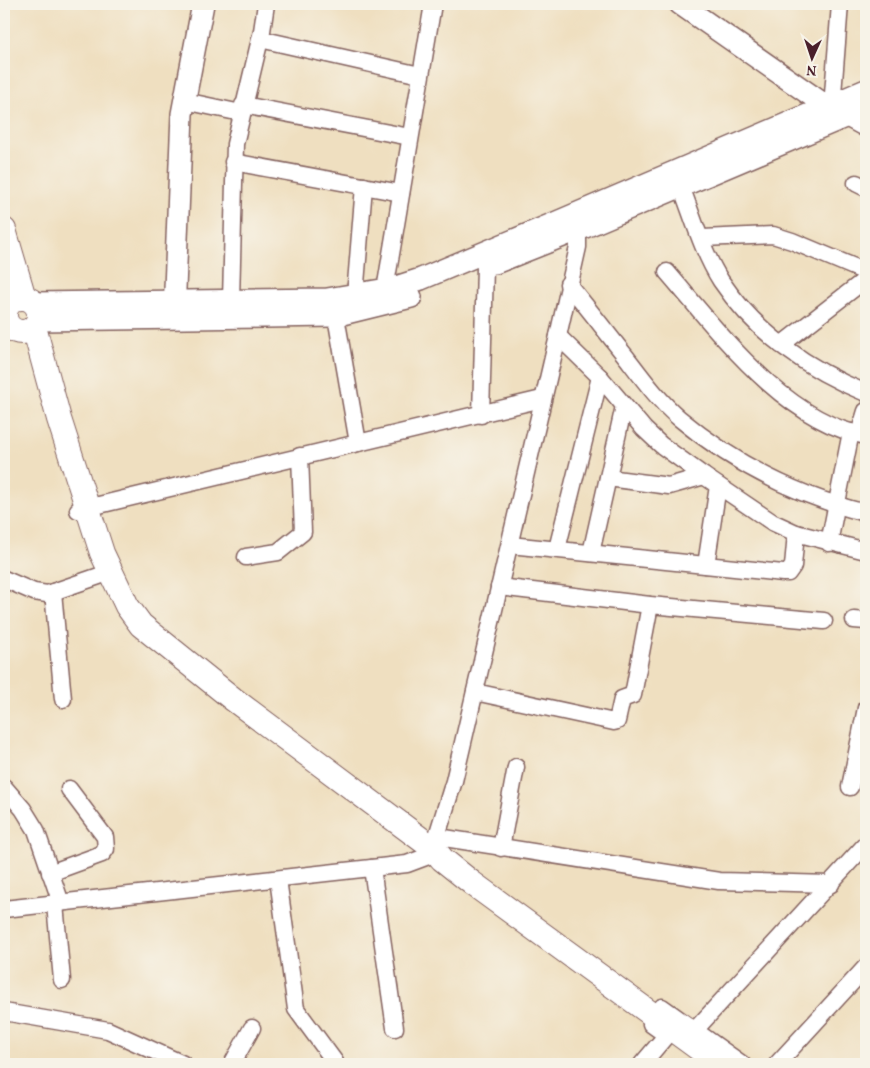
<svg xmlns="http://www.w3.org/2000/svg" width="870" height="1068" font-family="Vollkorn,serif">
<rect width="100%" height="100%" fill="#f7f3e8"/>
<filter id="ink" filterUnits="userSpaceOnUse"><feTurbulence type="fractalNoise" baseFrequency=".02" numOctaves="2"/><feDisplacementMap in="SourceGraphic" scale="10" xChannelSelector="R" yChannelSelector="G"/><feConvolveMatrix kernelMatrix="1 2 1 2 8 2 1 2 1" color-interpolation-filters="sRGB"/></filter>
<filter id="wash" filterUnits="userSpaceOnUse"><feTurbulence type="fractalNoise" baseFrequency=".0096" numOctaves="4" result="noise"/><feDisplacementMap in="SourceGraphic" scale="20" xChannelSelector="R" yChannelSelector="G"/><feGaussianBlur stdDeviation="1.12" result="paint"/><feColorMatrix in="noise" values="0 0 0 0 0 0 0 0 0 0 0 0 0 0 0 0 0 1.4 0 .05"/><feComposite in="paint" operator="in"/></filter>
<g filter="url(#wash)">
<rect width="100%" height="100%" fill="#efdfc0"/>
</g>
<g filter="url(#ink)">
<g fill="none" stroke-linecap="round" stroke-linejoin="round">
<g stroke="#84625f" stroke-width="19">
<g id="minor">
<path d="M260,39L420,75"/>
<path d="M833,94L840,4"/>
<path d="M185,101L241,113"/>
<path d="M243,105L410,137"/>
<path d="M844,117L866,129"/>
<path d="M233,162L401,193"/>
<path d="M677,176C691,210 701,250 721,281C756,333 809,370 866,393"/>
<path d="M856,183L866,188"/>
<path d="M702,238L773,235L792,241L866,272"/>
<path d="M481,253L485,267L481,415"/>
<path d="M667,272C719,332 784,421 866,436"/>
<path d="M568,284C588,308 607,333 627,358C643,379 659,401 679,418C734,464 797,496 866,513"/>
<path d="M355,296L364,186"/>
<path d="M231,300L235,144L262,31L266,4"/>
<path d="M386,300L385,290L433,4"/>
<path d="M334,305L358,443"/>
<path d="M558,336L600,377L644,429L661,445L704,476L772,522L796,533L866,551"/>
<path d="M781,345L866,279"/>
<path d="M859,434L866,411"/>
<path d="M608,478L669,486L704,476"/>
<path d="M78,510L542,399"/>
<path d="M829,543L851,432"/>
<path d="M510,545L783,573H788L793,566L796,533"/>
<path d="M557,549L600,377"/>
<path d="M591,553L624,406"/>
<path d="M246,557L278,552L303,532L300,456"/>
<path d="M706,565L718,486"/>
<path d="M4,579L34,592L47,594L102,575"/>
<path d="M499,587L650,605L824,621"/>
<path d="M53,592L63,699"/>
<path d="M854,620L866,621"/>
<path d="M475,692L614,722L617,721L622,699L633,695L650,605"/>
<path d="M4,787L23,809L36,830L61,903"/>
<path d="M850,787L866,708"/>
<path d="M438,837L719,881L831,884"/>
<path d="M501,848L516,767"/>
<path d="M372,868L395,1028"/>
<path d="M50,873L102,854L106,849L105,837L69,789"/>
<path d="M278,879L296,1009L335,1062"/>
<path d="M55,904L62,980"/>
<path d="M4,909L407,864L431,855L454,781L558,336L578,247V230L575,222"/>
<path d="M662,1007L742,1064"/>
<path d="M4,1012L108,1030L183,1064"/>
<path d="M695,1030L866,844"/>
<path d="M232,1064L252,1028"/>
<path d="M642,1064L665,1037V1034L651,1024"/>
<path d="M777,1064L866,967"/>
</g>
</g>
<g stroke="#84625f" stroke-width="24">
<g id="major">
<path d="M680,4L835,112"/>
<path d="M495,263L578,230L866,108"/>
<path d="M34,303L327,299L393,288L421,279L557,222L866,90"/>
<path d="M174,314L182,114L203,4"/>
<path d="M4,317H5"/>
<path d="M38,320L334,316L411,297"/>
</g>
</g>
<g stroke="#84625f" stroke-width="26">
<g id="highway">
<path d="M4,230L24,298"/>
<circle cx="22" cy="315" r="17"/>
<path d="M34,327L59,419L102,553L127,606L141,625L233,699L434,849L442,859L472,883L720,1064"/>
</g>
</g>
<use href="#minor" stroke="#fff" stroke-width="16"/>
<use href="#major" stroke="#fff" stroke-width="21"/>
<use href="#highway" stroke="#fff" stroke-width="24"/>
</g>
</g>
<rect width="870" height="1068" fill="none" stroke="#f7f3e8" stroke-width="20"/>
<g transform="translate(812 58) rotate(183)" stroke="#f7f3e8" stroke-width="4" paint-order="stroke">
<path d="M0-4L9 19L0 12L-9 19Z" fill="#4a1f2b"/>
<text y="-8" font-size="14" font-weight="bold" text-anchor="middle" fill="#4a1f2b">N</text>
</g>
</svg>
